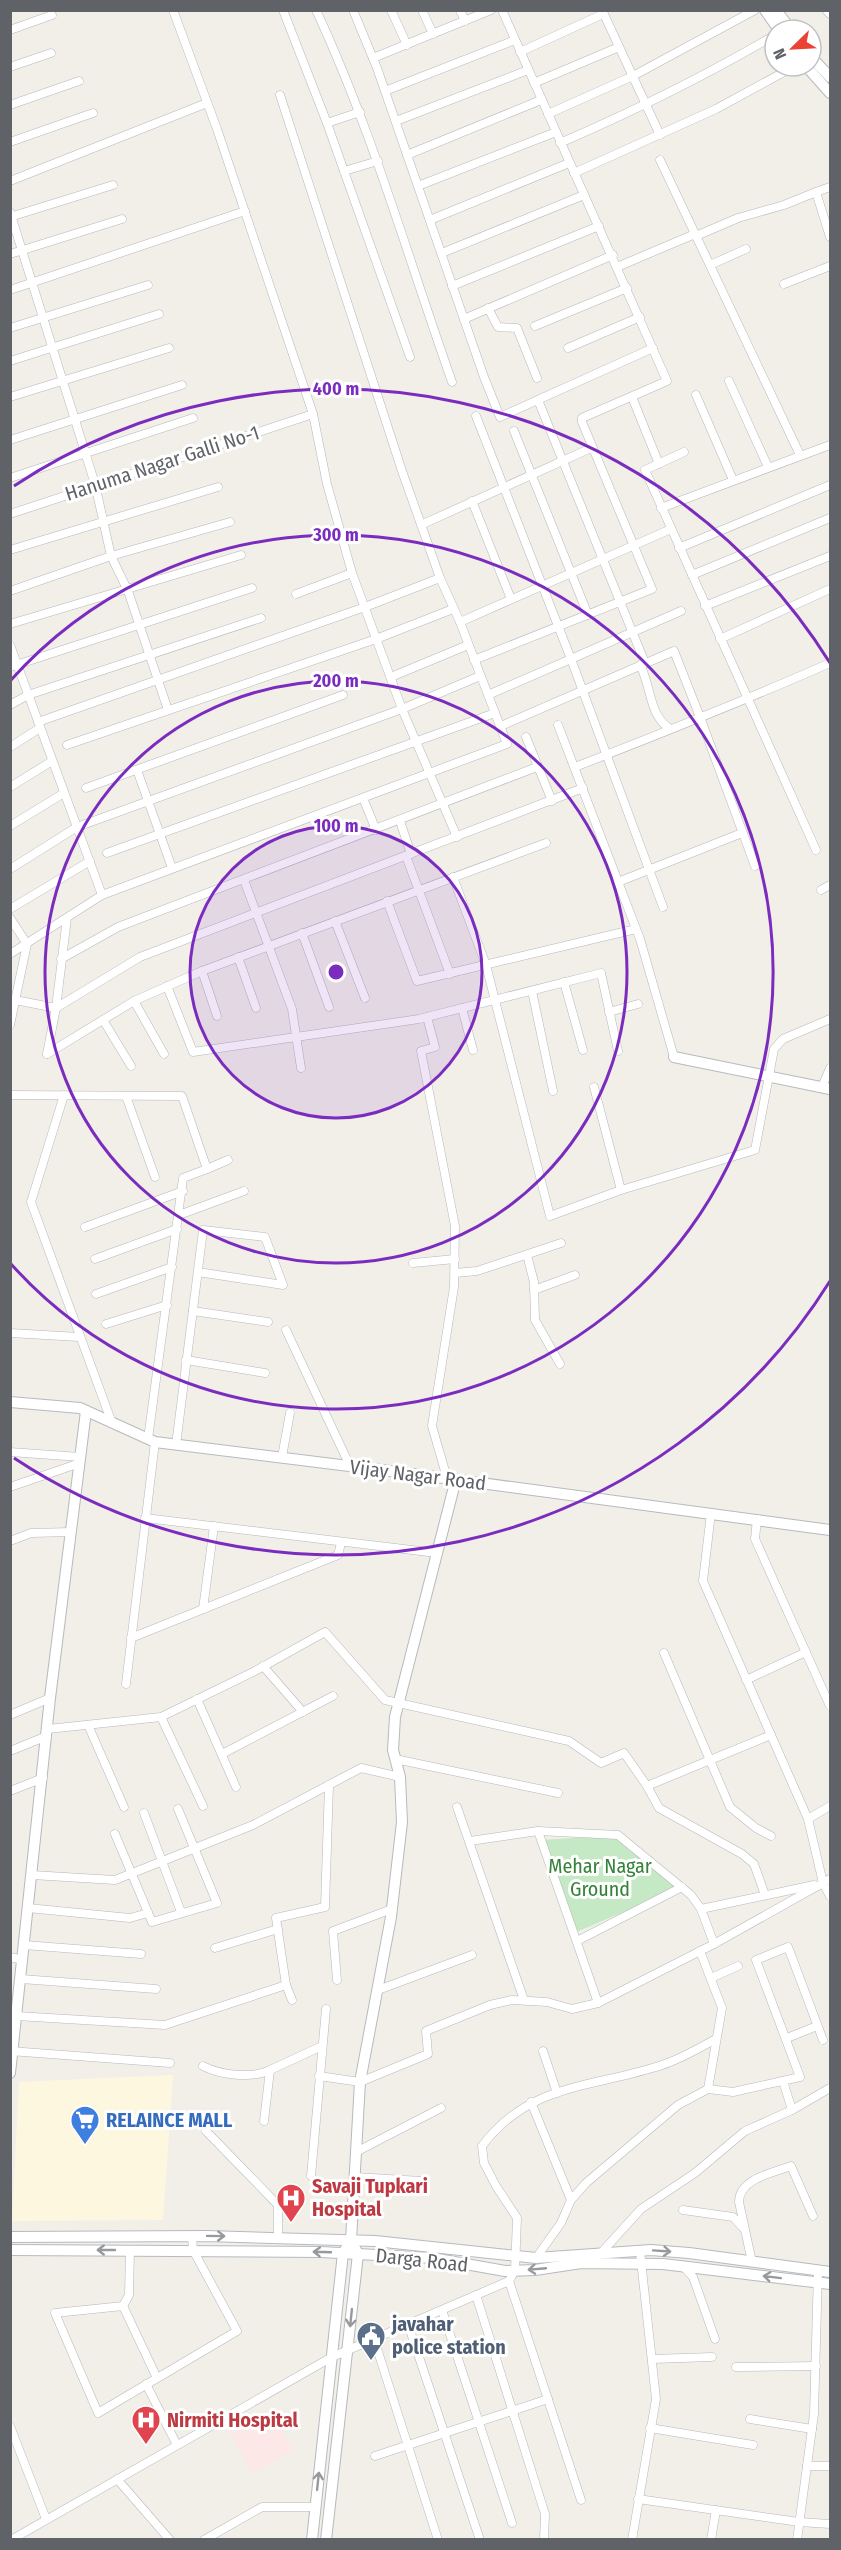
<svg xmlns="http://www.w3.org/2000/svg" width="841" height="2550" font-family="'Fira Sans Condensed',sans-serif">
<rect width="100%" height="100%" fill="#f1efe8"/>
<path fill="#fef7e0" d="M173,2075L163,2220L12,2221L19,2082Z"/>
<path fill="#fce8e6" d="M271,2411L293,2450L253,2474L230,2434Z"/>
<path fill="#c5e8c5" d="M618,1835L682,1887L574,1933L541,1840Z"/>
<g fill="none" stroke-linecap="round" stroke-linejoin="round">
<g stroke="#b5b8bc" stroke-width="9">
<g id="street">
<path d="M173,10L217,129L313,414L327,484L352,573L402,709L457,837"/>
<path d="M283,10L327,123L410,357"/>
<path d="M316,10C372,130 408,258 452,382"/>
<path d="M353,10L377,68L484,377L500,417L653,348"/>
<path d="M391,10L407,45"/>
<path d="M422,10L433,34"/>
<path d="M460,10L465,21"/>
<path d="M602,10L660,135"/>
<path d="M826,10L830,14"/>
<path d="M10,30L52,15"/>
<path d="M520,52L603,14"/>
<path d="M373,58L491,10"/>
<path d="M10,67L51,53"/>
<path d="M534,83L619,47"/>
<path d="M385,91L515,40"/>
<path d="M10,105L79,81"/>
<path d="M548,114L633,76L755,10"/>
<path d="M396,121L528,70"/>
<path d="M327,123L360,112"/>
<path d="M10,142L93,113"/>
<path d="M560,143C634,111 705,76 775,35"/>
<path d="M407,155L541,100"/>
<path d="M660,160L800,455"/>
<path d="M344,171L378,161"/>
<path d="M574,173L716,109L795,66"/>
<path d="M10,181L207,103"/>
<path d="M418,186L556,132"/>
<path d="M830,187L816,192L830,237"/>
<path d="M10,212L95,484L111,556L128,591L168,710"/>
<path d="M10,217L113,185"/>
<path d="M430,220L569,163"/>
<path d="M696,236L738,218L784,205L816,192"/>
<path d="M442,253L584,195"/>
<path d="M10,254L122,219"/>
<path d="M710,265L746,249"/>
<path d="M617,267L695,234"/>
<path d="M784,284L830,266"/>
<path d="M452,286L599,226"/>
<path d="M10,290L245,211"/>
<path d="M488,308L498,327L517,328L537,378"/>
<path d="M464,319L613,255"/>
<path d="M535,326L627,288"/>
<path d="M10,328L148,285"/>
<path d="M568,348L640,317"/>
<path d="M10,361L159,314"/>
<path d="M729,381L768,467"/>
<path d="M696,395L733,480"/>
<path d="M10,397L169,348"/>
<path d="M632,397L659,464"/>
<path d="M538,400L645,663"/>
<path d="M476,416L571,659L663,907"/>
<path d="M514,431L588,615"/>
<path d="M10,440L182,385"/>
<path d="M684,452L645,470L816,850"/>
<path d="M10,478L193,418"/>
<path d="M472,501L511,599"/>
<path d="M661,508L830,445"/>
<path d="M10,514L313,414"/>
<path d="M423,524L591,448"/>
<path d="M679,548L830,485"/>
<path d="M10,550L218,487"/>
<path d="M692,575L830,518"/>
<path d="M10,591L111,556L230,522"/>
<path d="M296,594L352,573"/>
<path d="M705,606L830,556"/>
<path d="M460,622L671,529"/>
<path d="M10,624L241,555"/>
<path d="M720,639L830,589"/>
<path d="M10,645L102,895"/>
<path d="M474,660L652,589L582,422V418L667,381L502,10"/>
<path d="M640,665C651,685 649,715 669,728"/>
<path d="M10,667L252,588"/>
<path d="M391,677L468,645"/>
<path d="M488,695L681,611"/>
<path d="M10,705L28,695L261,618"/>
<path d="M38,722L365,607L440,578"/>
<path d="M558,725L640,939L674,1057"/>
<path d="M501,726L674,651L700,717L755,866"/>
<path d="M526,737L552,801"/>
<path d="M67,745L376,639L453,609"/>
<path d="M10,747L40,728"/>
<path d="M575,767C660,734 746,700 830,663"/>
<path d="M137,770L172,868"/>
<path d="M10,787L52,761"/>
<path d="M86,788L343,695"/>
<path d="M363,798L376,830"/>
<path d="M400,821L411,854"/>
<path d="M10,826L64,793"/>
<path d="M107,853L495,713"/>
<path d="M406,856L450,974"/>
<path d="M10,869L77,827L402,709L480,676"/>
<path d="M453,877L486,965L550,1216L621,1190"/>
<path d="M244,880L292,1009L301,1068"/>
<path d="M618,882L742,833"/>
<path d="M821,890L830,885"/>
<path d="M387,901L417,981L636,929"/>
<path d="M10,909L90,861"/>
<path d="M10,918L27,944L10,1025"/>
<path d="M335,921L365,998"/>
<path d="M302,933L329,1007"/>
<path d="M10,954L102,895L507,744L460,622L440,578L402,471L280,95"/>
<path d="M238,957L256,1008"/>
<path d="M61,959L118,927L537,767"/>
<path d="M202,971L217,1016"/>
<path d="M564,982L583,1050"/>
<path d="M167,986L193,1052L419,1019L601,973L618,1051"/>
<path d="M532,991L553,1091"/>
<path d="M15,1000L56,1008L140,957L583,788"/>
<path d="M134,1001L164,1054"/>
<path d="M462,1008L473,1050"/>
<path d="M609,1012L638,1004"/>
<path d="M427,1017L435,1047L421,1051L455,1226L454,1287L432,1426L447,1478"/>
<path d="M103,1020L131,1066"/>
<path d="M47,1054L134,1001L202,971L546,843"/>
<path d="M47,1054L56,1008L67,918"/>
<path d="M594,1087L621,1190L755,1150L774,1049L783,1039L830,1019"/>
<path d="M822,1087L830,1068"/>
<path d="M10,1095L182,1096L207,1169L183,1178L148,1439"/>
<path d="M64,1095L31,1202L112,1423"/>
<path d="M126,1096L155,1177"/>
<path d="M207,1169L228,1160"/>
<path d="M179,1215L244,1191"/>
<path d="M85,1227L183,1191"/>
<path d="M527,1255L534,1282L535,1320L560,1364"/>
<path d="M95,1259L177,1229"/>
<path d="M413,1263L455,1259"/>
<path d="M455,1273L477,1271L561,1243"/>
<path d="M534,1290L575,1275"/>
<path d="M96,1294L172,1267"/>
<path d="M193,1311L268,1322"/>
<path d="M106,1324L167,1305"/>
<path d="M286,1330L350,1466"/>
<path d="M10,1333L79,1337"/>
<path d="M186,1360L265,1373"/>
<path d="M176,1445L203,1230L265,1237L283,1285L198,1272"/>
<path d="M10,1452L80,1457"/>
<path d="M282,1457L290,1413"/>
<path d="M10,1487L80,1463"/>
<path d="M711,1513L703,1581L808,1819L823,1883L830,1896"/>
<path d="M145,1518L437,1553"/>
<path d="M757,1519L755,1539L830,1706"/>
<path d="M10,1541L31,1533L71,1532"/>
<path d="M203,1609L214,1526"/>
<path d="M131,1638L338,1555L341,1543"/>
<path d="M664,1653L730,1807L756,1828L771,1836"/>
<path d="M263,1666L303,1712"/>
<path d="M746,1680L806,1652"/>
<path d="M126,1684L155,1442"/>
<path d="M197,1699L236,1787"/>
<path d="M10,1715L50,1698"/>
<path d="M161,1717L203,1806"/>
<path d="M88,1725L124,1807"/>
<path d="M48,1729L161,1717L255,1671L325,1632L385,1700L569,1741L601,1763L624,1753L647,1786L771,1735"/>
<path d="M10,1751L47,1736"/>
<path d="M222,1754L333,1696"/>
<path d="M395,1759L558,1793"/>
<path d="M647,1786L659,1808L742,1854L754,1864L765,1895"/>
<path d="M10,1791L43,1778"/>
<path d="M457,1807L524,2000"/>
<path d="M144,1813L181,1912"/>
<path d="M808,1819L830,1806"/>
<path d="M538,1831L598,2003"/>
<path d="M115,1834L152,1922L217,1903L178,1809"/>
<path d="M470,1841L538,1831L618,1835L691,1895L701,1909L714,1944"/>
<path d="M32,1875L115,1880L253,1825L361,1768L400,1777"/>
<path d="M28,1908L130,1918L148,1913"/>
<path d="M701,1909L814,1885"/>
<path d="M577,1941L682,1887"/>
<path d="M24,1945L141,1954"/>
<path d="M215,1948L278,1929"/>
<path d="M700,1951L722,2008L708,2089"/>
<path d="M10,1957L23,1960"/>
<path d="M711,1978L738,1966"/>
<path d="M21,1979L156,1989"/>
<path d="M337,1980L333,1931L392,1909"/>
<path d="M378,1990L472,1955"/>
<path d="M292,2000L286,1985L276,1918L325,1907L329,1785"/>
<path d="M17,2016L165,2025L286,1985"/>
<path d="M787,2038L817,2026"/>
<path d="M10,2051L170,2063"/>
<path d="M543,2051L557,2093"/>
<path d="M203,2066C220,2075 252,2079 270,2070"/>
<path d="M319,2076L360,2082L428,2054L426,2031L490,2005L512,2000L547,2002L572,2009L598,2003L714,1944L830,1879"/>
<path d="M783,2081L792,2110"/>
<path d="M531,2102L571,2200"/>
<path d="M264,2121L270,2070L322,2046"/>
<path d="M206,2131L278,2205V2238"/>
<path d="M356,2152L441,2108"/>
<path d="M311,2176L326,2009"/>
<path d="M355,2177L421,2181"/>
<path d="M683,2210L733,2217L745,2230"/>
<path d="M601,2253L641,2209L695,2173L745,2131L792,2110L830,2088"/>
<path d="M536,2258L561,2223L571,2200L586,2183L678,2105L708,2089L733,2092L800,2077L756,1960L788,1947L823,2040"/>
<path d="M752,2262L739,2202C739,2179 772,2173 791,2166L813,2216"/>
<path d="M683,2266L693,2277L715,2339"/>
<path d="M509,2281L581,2500"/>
<path d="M476,2295L545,2514L544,2540"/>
<path d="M123,2306L129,2295L130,2250"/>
<path d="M442,2310L512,2523"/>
<path d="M408,2324L480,2540"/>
<path d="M374,2339L438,2540"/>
<path d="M652,2359L712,2357"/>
<path d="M736,2367L816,2366"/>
<path d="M157,2378L123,2306L55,2313L98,2413L237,2331L193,2250L192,2236"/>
<path d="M146,2384L177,2445"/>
<path d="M750,2419L812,2429"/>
<path d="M10,2426L46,2519"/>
<path d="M650,2428L753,2445"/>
<path d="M375,2456L548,2399"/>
<path d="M807,2466H830"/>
<path d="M117,2479L170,2540"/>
<path d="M638,2499L799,2522L830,2524"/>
<path d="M11,2540L332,2357L509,2281L515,2270L517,2218L496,2186L484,2163L482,2146C530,2082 594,2088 662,2065C681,2059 699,2048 716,2039"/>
<path d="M204,2540L262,2507H315"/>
<path d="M632,2540L656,2399L640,2251"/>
<path d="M711,2540L716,2510"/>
<path d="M797,2540L814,2414L818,2271"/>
</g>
</g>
<g stroke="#b6babf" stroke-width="12">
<g id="secondary">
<path d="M765,10L779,30"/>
<path d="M776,10L791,30"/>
<path d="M811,57L830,77"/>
<path d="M806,66L830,93"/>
<path d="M674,1057L830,1089"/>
<path d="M10,1402L80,1408L155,1442L414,1474L830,1530"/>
<path d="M10,2073L50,1698L86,1411"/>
<path d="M10,2237L207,2236L375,2241L536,2258L651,2250L689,2253L830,2272"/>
<path d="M10,2250L321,2252L432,2258L505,2271L535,2270L581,2263L663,2264L830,2284"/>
<path d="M312,2540L343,2253L351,2240L360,2082L391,1917L402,1822L400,1777L393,1750L395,1717L456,1479"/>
<path d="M326,2540L358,2254L355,2248"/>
</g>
</g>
<use href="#street" stroke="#fff" stroke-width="8"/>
<use href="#secondary" stroke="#fff" stroke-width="10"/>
</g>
<defs><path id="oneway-shaft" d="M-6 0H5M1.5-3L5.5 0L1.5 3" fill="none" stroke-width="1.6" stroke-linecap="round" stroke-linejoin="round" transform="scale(1.5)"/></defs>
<g stroke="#979a9d">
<use href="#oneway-shaft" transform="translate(216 2236) rotate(1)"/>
<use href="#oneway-shaft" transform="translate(106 2250) rotate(180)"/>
<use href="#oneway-shaft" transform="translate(662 2251) rotate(4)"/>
<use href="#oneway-shaft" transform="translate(322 2252) rotate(-178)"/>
<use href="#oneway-shaft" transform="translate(537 2269) rotate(175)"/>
<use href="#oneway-shaft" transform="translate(772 2277) rotate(-173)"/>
<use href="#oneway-shaft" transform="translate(351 2318) rotate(96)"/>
<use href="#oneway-shaft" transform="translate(318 2481) rotate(-84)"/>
</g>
<circle cx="336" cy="972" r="146" fill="#7b2cbf" fill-opacity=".12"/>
<g fill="none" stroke="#7b2cbf" stroke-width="3">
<circle cx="336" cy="972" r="146"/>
<circle cx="336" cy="972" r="291"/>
<path d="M11 680A437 437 0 1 1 11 1264"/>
<path d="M830 1281A583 583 0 0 1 14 1458M14 486A583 583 0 0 1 830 663"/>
</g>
<defs>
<g id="supermarket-pin" transform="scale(1.5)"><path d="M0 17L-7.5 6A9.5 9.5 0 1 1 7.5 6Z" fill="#3f7fe0" stroke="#fff"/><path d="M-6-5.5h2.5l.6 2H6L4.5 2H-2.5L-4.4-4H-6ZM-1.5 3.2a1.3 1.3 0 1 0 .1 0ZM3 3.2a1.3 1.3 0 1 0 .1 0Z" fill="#fff"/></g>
<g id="hospital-pin" transform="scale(1.5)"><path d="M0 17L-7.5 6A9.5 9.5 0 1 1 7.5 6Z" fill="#e0444e" stroke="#fff"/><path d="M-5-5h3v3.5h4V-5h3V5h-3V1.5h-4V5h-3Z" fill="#fff"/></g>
<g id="civic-pin" transform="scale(1.5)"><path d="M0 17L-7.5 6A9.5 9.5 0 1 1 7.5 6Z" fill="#5c6f8a" stroke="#fff"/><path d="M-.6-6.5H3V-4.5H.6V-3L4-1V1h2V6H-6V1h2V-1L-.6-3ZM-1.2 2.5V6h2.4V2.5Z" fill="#fff"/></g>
</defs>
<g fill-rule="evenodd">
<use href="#supermarket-pin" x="85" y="2120"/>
<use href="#hospital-pin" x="291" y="2198"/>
<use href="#civic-pin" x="371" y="2336"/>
<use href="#hospital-pin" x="146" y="2420"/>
</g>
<g text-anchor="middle" stroke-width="6" stroke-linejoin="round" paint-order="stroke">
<g font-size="20" fill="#5f6368" stroke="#fff">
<text transform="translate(162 463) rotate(-18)" y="7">Hanuma Nagar Galli No-1</text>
<text transform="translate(418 1475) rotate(7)" y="7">Vijay Nagar Road</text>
<text transform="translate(422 2260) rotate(6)" y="7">Darga Road</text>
</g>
<g font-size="20" fill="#348238" stroke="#fff">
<text x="600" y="1873">Mehar Nagar<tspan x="600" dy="23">Ground</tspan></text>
</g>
<g font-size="20" font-weight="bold" fill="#366cbe" stroke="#fff" text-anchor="start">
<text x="106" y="2127">RELAINCE MALL</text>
</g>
<g font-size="20" font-weight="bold" fill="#be3a42" stroke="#fff" text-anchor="start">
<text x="312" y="2193">Savaji Tupkari<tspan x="312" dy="23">Hospital</tspan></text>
<text x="167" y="2427">Nirmiti Hospital</text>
</g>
<g font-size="20" font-weight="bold" fill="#4e5e75" stroke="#fff" text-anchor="start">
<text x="392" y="2331">javahar<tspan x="392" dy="23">police station</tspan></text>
</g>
</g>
<circle cx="336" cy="972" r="9" fill="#7b2cbf" stroke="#fff" stroke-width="3"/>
<g font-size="18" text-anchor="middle" font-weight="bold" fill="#7b2cbf" stroke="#fff" stroke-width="6" stroke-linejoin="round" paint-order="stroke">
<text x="336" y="395">400 m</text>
<text x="336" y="541">300 m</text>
<text x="336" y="687">200 m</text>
<text x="336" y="832">100 m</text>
</g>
<rect width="841" height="2550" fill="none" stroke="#5f6368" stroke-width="24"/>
<g transform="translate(793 48) rotate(246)"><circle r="28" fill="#ffffff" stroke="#bfc1c3" stroke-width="1.5"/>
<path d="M0-4.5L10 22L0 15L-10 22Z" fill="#ea4335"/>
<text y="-9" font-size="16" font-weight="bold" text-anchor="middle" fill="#5f6368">N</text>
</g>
</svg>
